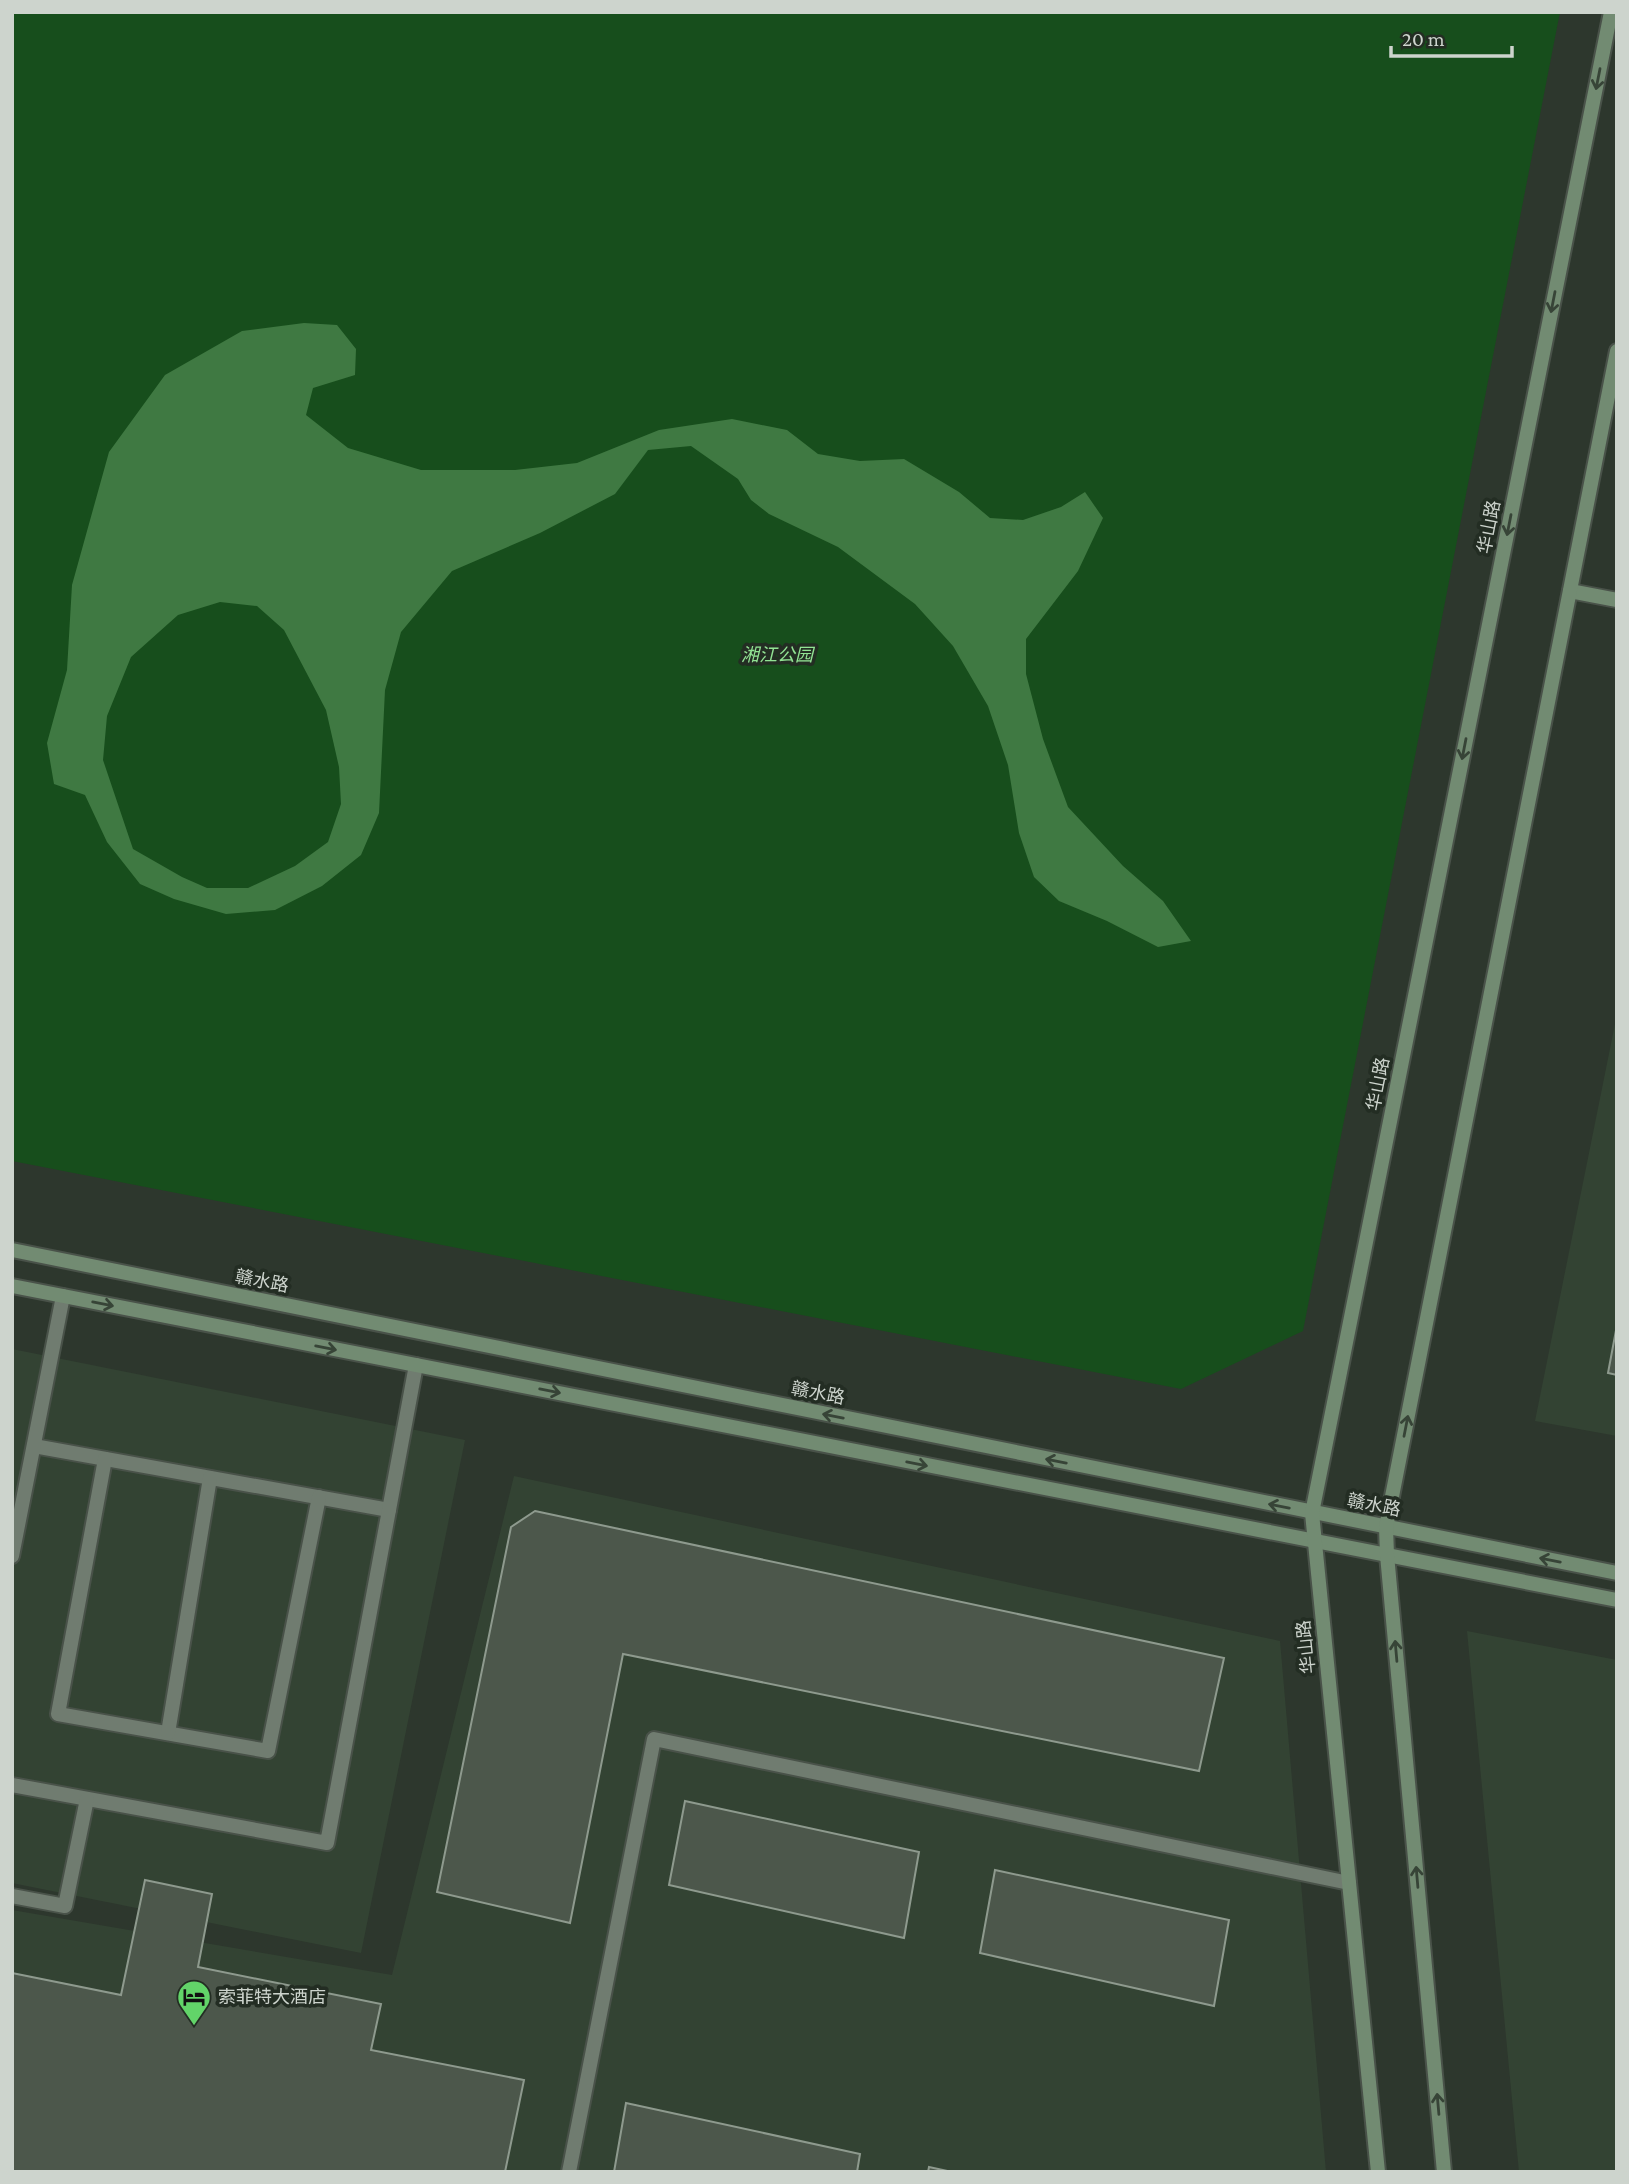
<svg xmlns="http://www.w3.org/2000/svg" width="1629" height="2184" font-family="'Crimson Pro','Noto Sans SC',serif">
<rect width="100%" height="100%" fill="#2d372d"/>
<g fill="#334333">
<path d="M1617,1014V1436L1535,1421Z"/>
<path d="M12,1349L465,1440L361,1953L12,1883Z"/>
<path d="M514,1476L1280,1641L1326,2172H12V1910L392,1975Z"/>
<path d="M1467,1631L1617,1660V2172H1519Z"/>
</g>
<path fill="#174e1c" d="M12,12H1560L1303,1331L1181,1389L12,1161Z"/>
<path fill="#3f7942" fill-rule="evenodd" d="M304,323L337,325L356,349L355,375L313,388L306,415L348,448L421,470H515L577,463L659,430L732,419L787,430L818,454L860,461L904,459L959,492L990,518L1023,520L1061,507L1085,492L1103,518L1078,571L1026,639V674L1043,739L1068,807L1123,866L1163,901L1191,941L1158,947L1107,921L1059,901L1034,877L1019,833L1008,765L988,706L953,646L915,604L838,547L769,514L751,500L738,479L691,446L648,450L615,494L540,533L452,571L401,632L385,690L379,813L361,855L322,886L275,910L226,914L174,899L140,884L107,842L85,795L54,784L47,743L67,670L72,585L109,452L165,375L242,331ZM220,602L257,606L284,630L326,710L339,767L341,804L328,842L295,866L248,888H207L182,877L133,849L103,760L107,716L131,657L178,615Z"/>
<g fill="#4c574b" stroke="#8e9a8e" stroke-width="2">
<path d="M1617,1325V1375L1608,1373Z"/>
<path d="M535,1511L1224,1658L1199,1771L623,1654L570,1923L437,1892L511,1527Z"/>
<path d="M685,1801L919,1852L904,1938L669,1885Z"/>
<path d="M995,1870L1229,1920L1214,2006L980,1953Z"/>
<path d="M145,1880L212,1894L198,1967L381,2004L371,2050L524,2080L505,2172H12V1973L121,1995Z"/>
<path d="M626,2103L860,2154L857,2172H614Z"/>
<path d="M929,2167L952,2172H928Z"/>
</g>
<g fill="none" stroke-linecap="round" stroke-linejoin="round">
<g stroke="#495249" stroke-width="18">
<g id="lane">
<path d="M34,1446L389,1510"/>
<path d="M105,1459L58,1714L268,1751L319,1497"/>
<path d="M12,1556L63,1296"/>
<path d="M168,1733L210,1478"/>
<path d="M12,1785L327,1843L416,1365"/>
<path d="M12,1896L65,1906L87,1799"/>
<path d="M569,2172L654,1739L1349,1883"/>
</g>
</g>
<g stroke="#495249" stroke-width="18">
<g id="secondary">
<path d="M1570,591L1617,600"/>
<path d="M12,1250L1617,1573"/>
<path d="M12,1286L1617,1600"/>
<path d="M1378,2172L1312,1513L1611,12"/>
<path d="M1444,2172L1387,1555L1386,1527L1617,351"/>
</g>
</g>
<use href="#lane" stroke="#707c70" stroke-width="14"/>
<use href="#secondary" stroke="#728b72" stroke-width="14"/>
</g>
<defs><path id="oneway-shaft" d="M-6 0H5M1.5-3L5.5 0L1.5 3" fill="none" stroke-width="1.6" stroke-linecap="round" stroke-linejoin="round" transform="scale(1.75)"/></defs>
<g stroke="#374437">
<use href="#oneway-shaft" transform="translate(1598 79) rotate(101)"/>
<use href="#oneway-shaft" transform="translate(1553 302) rotate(101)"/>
<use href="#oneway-shaft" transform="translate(1509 525) rotate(101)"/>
<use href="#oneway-shaft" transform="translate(1464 749) rotate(101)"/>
<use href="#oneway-shaft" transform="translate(103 1304) rotate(11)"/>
<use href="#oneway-shaft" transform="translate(326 1348) rotate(11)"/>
<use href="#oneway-shaft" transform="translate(550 1391) rotate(11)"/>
<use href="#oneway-shaft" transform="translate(833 1416) rotate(-169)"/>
<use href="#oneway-shaft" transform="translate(1406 1426) rotate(-79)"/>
<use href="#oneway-shaft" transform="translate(1056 1461) rotate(-169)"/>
<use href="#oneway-shaft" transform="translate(917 1464) rotate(11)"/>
<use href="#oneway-shaft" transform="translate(1279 1506) rotate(-169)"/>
<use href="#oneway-shaft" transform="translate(1550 1560) rotate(-169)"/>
<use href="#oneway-shaft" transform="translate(1396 1651) rotate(-95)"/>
<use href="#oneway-shaft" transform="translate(1417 1877) rotate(-95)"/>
<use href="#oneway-shaft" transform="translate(1438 2104) rotate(-95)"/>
</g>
<defs>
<g id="hotel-pin" transform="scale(1.75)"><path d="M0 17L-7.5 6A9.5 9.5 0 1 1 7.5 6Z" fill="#62d469" stroke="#232d23"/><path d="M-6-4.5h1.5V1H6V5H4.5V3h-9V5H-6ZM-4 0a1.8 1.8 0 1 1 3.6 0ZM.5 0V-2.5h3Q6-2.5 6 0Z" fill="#111"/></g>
</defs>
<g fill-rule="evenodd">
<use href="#hotel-pin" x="194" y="1997"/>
</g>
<g text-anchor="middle" stroke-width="7" stroke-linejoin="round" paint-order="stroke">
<g font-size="18" fill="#cdd4cd" stroke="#232d23">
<text transform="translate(1489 527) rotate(-79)" y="6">华山路</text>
<text transform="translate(1378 1084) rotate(-79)" y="6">华山路</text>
<text transform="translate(262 1281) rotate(11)" y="6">赣水路</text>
<text transform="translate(818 1393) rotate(11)" y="6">赣水路</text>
<text transform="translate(1374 1505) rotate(11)" y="6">赣水路</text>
<text transform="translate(1306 1647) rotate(-96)" y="6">华山路</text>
</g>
<g font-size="18" font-style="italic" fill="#92e394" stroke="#232d23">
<text x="777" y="661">湘江公园</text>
</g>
<g font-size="18" fill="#cdd4cd" stroke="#232d23" text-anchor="start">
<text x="218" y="2003">索菲特大酒店</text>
</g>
</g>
<rect width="1629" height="2184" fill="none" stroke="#cdd4cd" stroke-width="28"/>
<path d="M1391 46v10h121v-10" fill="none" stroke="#cdd4cd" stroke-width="3.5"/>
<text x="1402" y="46" font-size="21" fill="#cdd4cd" stroke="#232d23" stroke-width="5" paint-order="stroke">20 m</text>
</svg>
